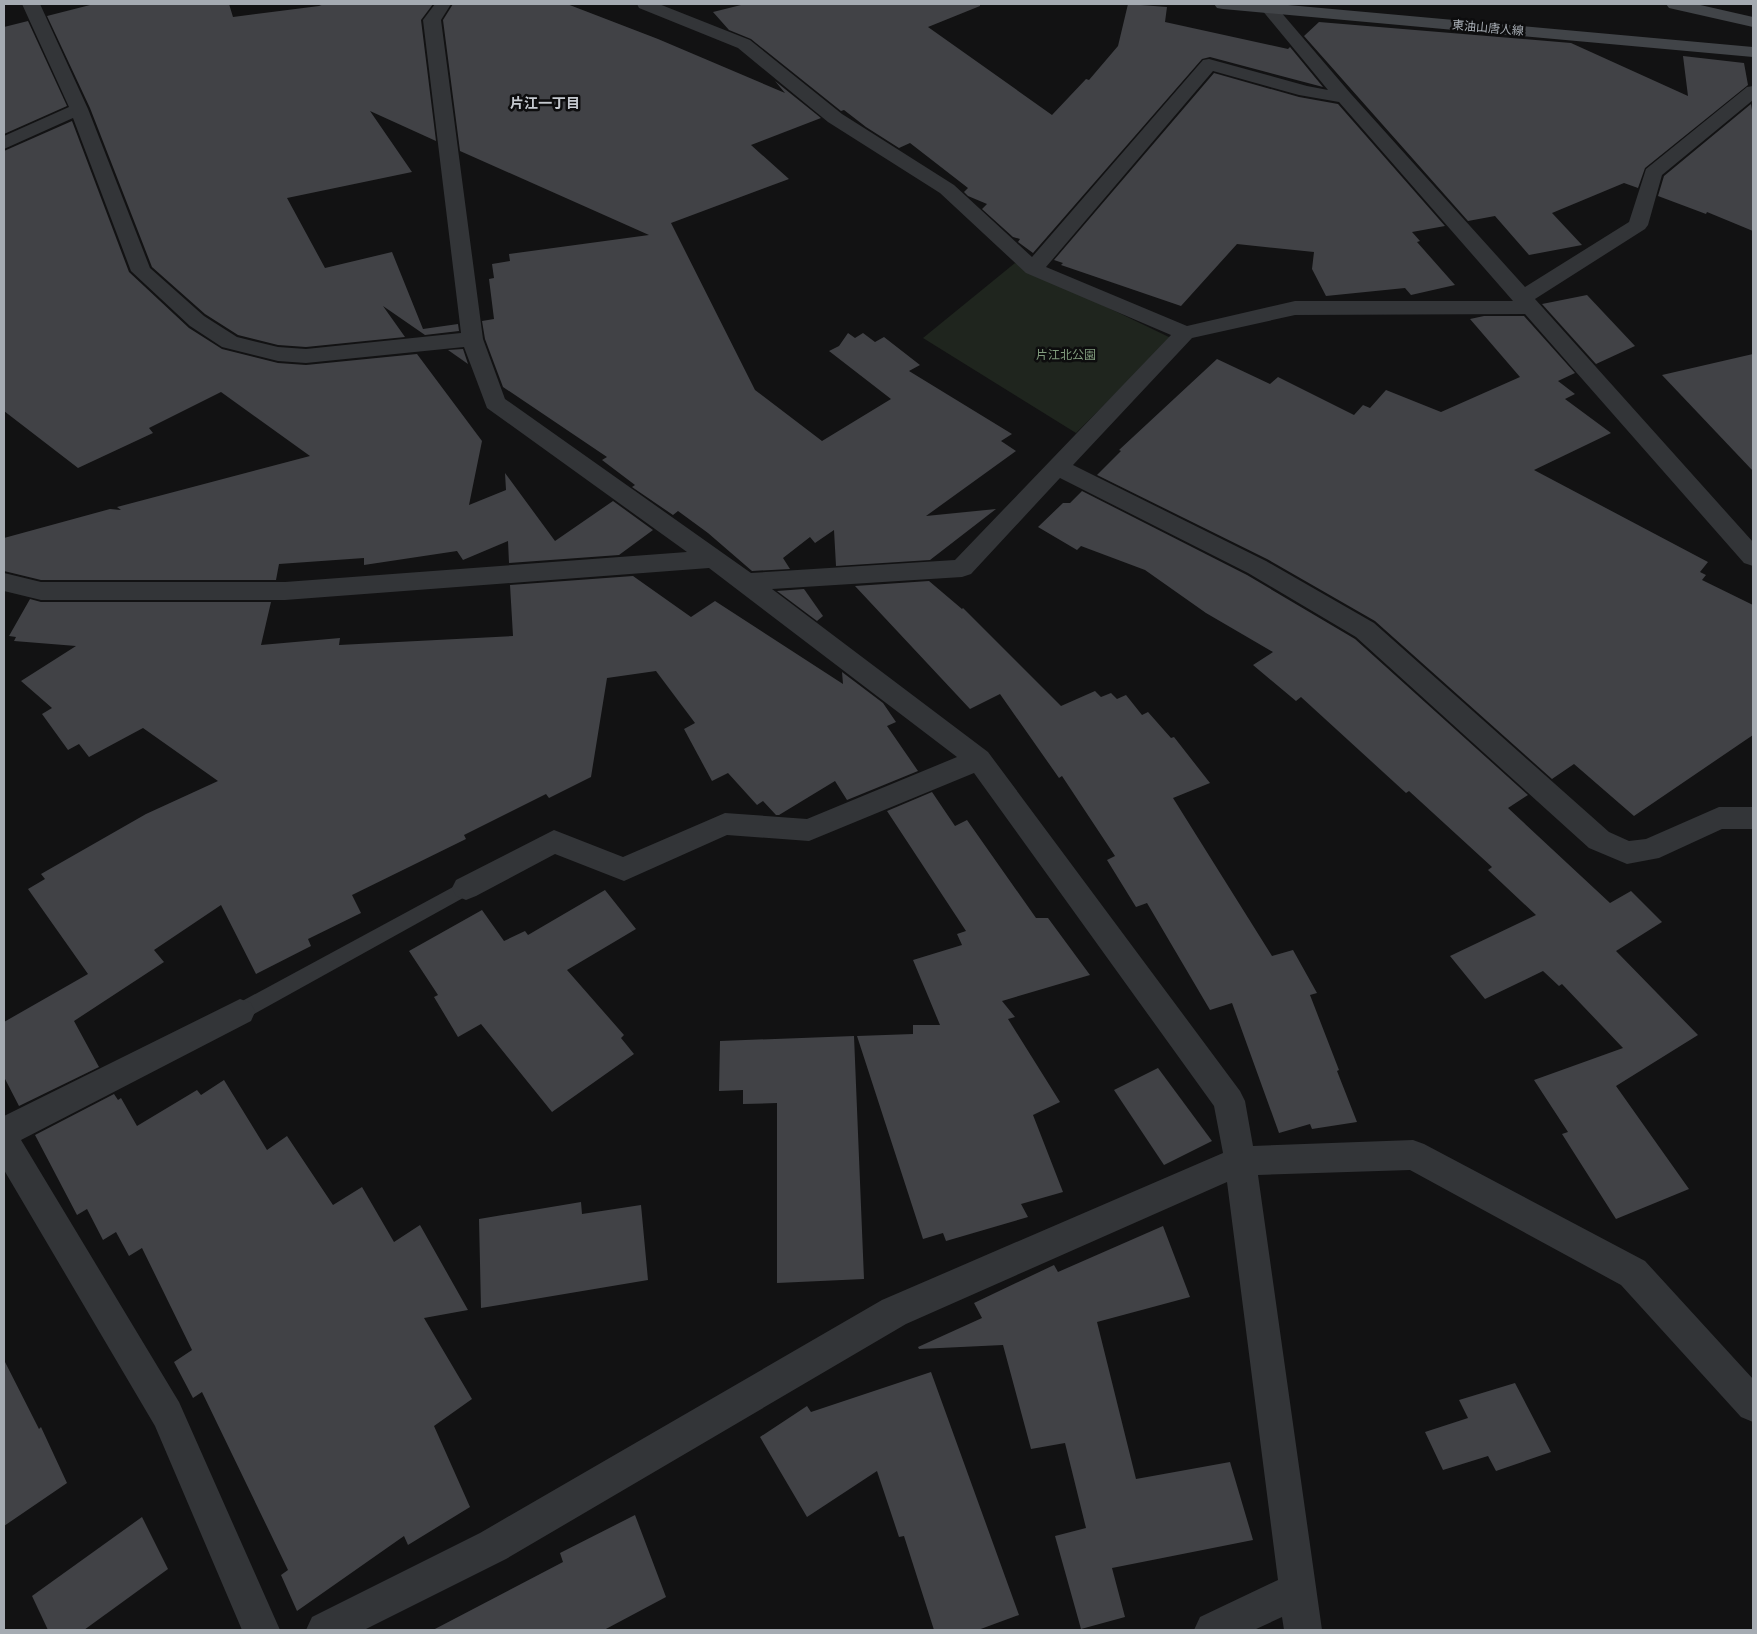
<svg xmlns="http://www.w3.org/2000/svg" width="1757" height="1634" font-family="Lato,'Noto Sans JP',sans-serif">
<rect width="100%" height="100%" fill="#121213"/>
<path fill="#1f251e" d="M1015,263L1171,338L1076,433L923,338Z"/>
<g fill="#414246">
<path d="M94,4H229L233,17L319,6L324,4H433L421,20L436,141L370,111L412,172L287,198L325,268L392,252L423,329L458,324L459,331L425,335L383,306L405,337L306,347L278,345L238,335L205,314L152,267L90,108L47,16Z"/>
<path d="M453,4H567L658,39L785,93L775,81L821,118L751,145L789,179L671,223L755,390L822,441L891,399L829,351L839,346L848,333L855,338L863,333L875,342L884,337L920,365L909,371L1012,434L1001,441L1016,451L926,516L996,509L930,560L836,566L834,530L815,543L810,537L783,558L790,569L752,571L708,533L678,511L673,515L632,487L635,485L602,460L607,457L503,387L485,339L482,321L494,319L489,279L494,278L492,264L510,261L509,254L649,235L460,151L443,20Z"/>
<path d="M745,4H980V6L928,27L1052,115L1086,79L1089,80L1118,46L1128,4L1167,7L1165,22L1288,49L1290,47L1323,87L1210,57L1202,59L1033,253L1018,242L1020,239L1013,237L982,209L987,204L968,196L964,192L968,188L910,143L899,148L866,127L844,110L841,111L751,39L729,30L713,12Z"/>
<path d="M28,21L67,106L4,134V27Z"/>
<path d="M1319,22L1571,43L1688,96L1683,56L1744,63L1748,85L1645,168L1638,188L1624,183L1552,213L1582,245L1529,255L1495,216L1468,221L1304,36Z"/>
<path d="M1214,73L1299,97L1338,104L1445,226L1412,232L1420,241L1417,242L1455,285L1411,295L1405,288L1326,296L1312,269L1314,252L1237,244L1181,306L1061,265L1063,263L1054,260Z"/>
<path d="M1751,104L1753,116V231L1707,212L1706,214L1658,196L1664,176Z"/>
<path d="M72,121L129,272L189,328L222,349L278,363L306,365L417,354L482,441L469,505L506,490L505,473L555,541L613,501L653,530L619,555L509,563L508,541L463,560L457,551L364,565V558L279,564L276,580H41L4,571V538L110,509L121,510L117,507L310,456L221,392L149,428L153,433L78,468L4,411V151Z"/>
<path d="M1587,295L1635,346L1596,364L1542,304Z"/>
<path d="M1484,316H1524L1575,373L1558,381L1575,394L1565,399L1611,433L1534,470L1708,562L1700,572L1706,575L1702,580L1753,605V735L1634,816L1574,764L1552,779L1375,621L1267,559L1097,475L1121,451L1119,450L1217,359L1270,384L1278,377L1354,415L1363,405L1370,408L1386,390L1441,412L1520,377L1470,319Z"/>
<path d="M463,349L468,364L448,350Z"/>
<path d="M1753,354V471L1662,375Z"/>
<path d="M1082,491L1247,575L1355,639L1528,795L1508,808L1610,903L1631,891L1662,922L1616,951L1698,1035L1616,1086L1689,1189L1616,1219L1562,1134L1568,1132L1534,1080L1623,1048L1562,984L1559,986L1543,971L1485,999L1450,956L1536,915L1488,870L1492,867L1409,791L1406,793L1301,697L1296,701L1253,665L1273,652L1206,613L1145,570L1081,546L1077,550L1038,527L1063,503H1070Z"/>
<path d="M633,576L691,617L715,601L843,684L842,672L883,703L896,722L887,726L918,771L847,800L835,781L779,815H776L763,801L757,805L728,773L712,781L684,729L695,723L656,671L607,678L591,777L549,798L546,794L464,835L466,839L352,895L361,913L308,939L311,946L256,974L221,905L154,950L164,962L74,1021L99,1067L19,1106L4,1077V1022L88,974L28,889L45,879L41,874L146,814L218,781L143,728L89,757L79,744L68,750L42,714L52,708L21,681L76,646L14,641L16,637L9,636L30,599L41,602H271L261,645L340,638L339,645L513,636L510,585Z"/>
<path d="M929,581L962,609L963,608L1061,706L1095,691L1101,697L1111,693L1117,699L1126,695L1142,715L1148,712L1171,738L1174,737L1210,783L1173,798L1272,956L1293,950L1317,993L1310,995L1339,1070L1337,1071L1357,1122L1312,1129L1310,1124L1279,1133L1232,1003L1210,1010L1147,903L1136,907L1107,860L1115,856L1062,776L1059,778L1000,694L970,709L855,586Z"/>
<path d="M804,589L823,616L817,621L777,591Z"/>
<path d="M932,792L955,826L967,820L1036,918H1048L1090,975L1002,1001L1015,1017L1008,1019L1060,1102L1033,1115L1063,1192L1021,1204L1028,1217L946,1241L943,1233L923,1239L857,1036L913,1034V1025H940L913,960L962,945L957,934L966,931L887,811Z"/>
<path d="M605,890L636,929L567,970L624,1035L621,1038L634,1054L552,1112L481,1024L458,1037L434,997L438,995L409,951L482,910L504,941L525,931L528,935Z"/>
<path d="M854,1036L864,1279L777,1283V1103L743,1104V1090L719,1091L720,1041Z"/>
<path d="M1158,1068L1212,1141L1164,1165L1114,1090Z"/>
<path d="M224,1080L267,1150L287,1136L333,1205L362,1187L394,1242L420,1225L468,1310L424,1318L472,1399L434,1426L470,1507L408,1545L404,1536L297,1611L281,1575L288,1570L202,1392L193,1398L174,1362L192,1350L142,1248L129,1256L116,1232L103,1240L87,1209L77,1215L35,1135L114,1094L118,1100L121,1098L137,1126L197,1090L201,1095Z"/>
<path d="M581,1202L582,1214L641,1205L648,1280L481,1308L479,1219Z"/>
<path d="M1163,1226L1190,1297L1097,1322L1136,1479L1230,1462L1253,1540L1112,1568L1125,1617L1081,1629L1055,1536L1086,1528L1065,1443L1031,1449L1003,1345L919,1349L918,1347L982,1318L974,1303L1054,1265L1058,1272Z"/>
<path d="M4,1360L39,1429L41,1427L67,1483L4,1526Z"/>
<path d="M931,1372L1019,1615L978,1630H934L904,1536L899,1537L877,1471L807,1517L760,1437L807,1406L811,1412Z"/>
<path d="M1515,1383L1551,1452L1496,1471L1488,1456L1443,1470L1425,1432L1468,1418L1459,1400Z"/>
<path d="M635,1515L666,1597L604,1630H433L563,1562L560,1553Z"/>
<path d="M142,1517L168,1569L84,1630H48L32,1596Z"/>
</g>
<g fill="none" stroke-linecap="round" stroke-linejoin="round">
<path fill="#333538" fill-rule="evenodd" d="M466,880L472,883L475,888L472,893L247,1018L240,1020L233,1018L230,1012L233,1006Z"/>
<g fill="#333538" fill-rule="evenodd">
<path d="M22,4H40L88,109L150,268L204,316L237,337L278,347L306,349L461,333L423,20L435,4H451L441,20L483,339L505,399L751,573L955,560L1171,335L1026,273L940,193L828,122L738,48L639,8L637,4H659L750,40L842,114L954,185L1032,257L1203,60L1209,59L1307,86L1328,90L1257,4H1274L1351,94L1525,287L1629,222L1646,169L1747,87L1753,86V100L1662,175L1648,225L1645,229L1535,299L1753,542V566L1744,563L1525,314L1295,315L1192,338L1073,465L1266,561L1374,623L1609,832L1629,841L1646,839L1719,807H1753V829H1722L1659,858L1627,864L1589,848L1356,637L1248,573L1060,478L971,574L962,577L772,589L988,752L1240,1091L1245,1101L1253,1146L1413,1140L1424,1144L1645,1261L1753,1379V1422L1741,1417L1621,1285L1410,1170L1258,1175L1322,1630H1284L1282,1617L1254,1630H1194L1200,1617L1278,1580L1227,1182L906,1324L506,1559L364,1630H306L312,1617L480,1533L882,1300L1223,1153L1214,1106L974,773L809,841L727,835L624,881L555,854L476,896L466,900L456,896L452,888L456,880L554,830L623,857L725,813L807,819L957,757L709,568L285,600H41L4,591V573L41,582H285L687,552L487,408L464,347L306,363L278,361L222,347L190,326L131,271L73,118L4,149V136L69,107ZM1213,71L1299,95L1339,102L1513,301H1295L1187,326L1046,267Z"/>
<path d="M240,999L251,1003L255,1012L251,1021L21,1140L179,1402L280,1630H242L155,1426L4,1170V1116Z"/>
</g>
<g fill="#414448" fill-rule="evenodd">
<path d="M1214,4H1277L1753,47V57L1223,9L1217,8Z"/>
<path d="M1666,4H1696L1753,17V27L1669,8Z"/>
</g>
</g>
<g text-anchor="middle" stroke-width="5" stroke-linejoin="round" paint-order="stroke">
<g font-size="12" fill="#a5abb2" stroke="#0d0d0e">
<text transform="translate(1488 28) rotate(5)" y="4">東油山唐人線</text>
</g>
<g font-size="12" fill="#819c7d" stroke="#0d0d0e">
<text x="1066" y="359">片江北公園</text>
</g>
<g font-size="14" font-weight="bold" fill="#c5c9cf" stroke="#0d0d0e">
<text x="545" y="108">片江一丁目</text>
</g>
</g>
<rect width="1757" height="1634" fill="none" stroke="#a5abb2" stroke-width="10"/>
</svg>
